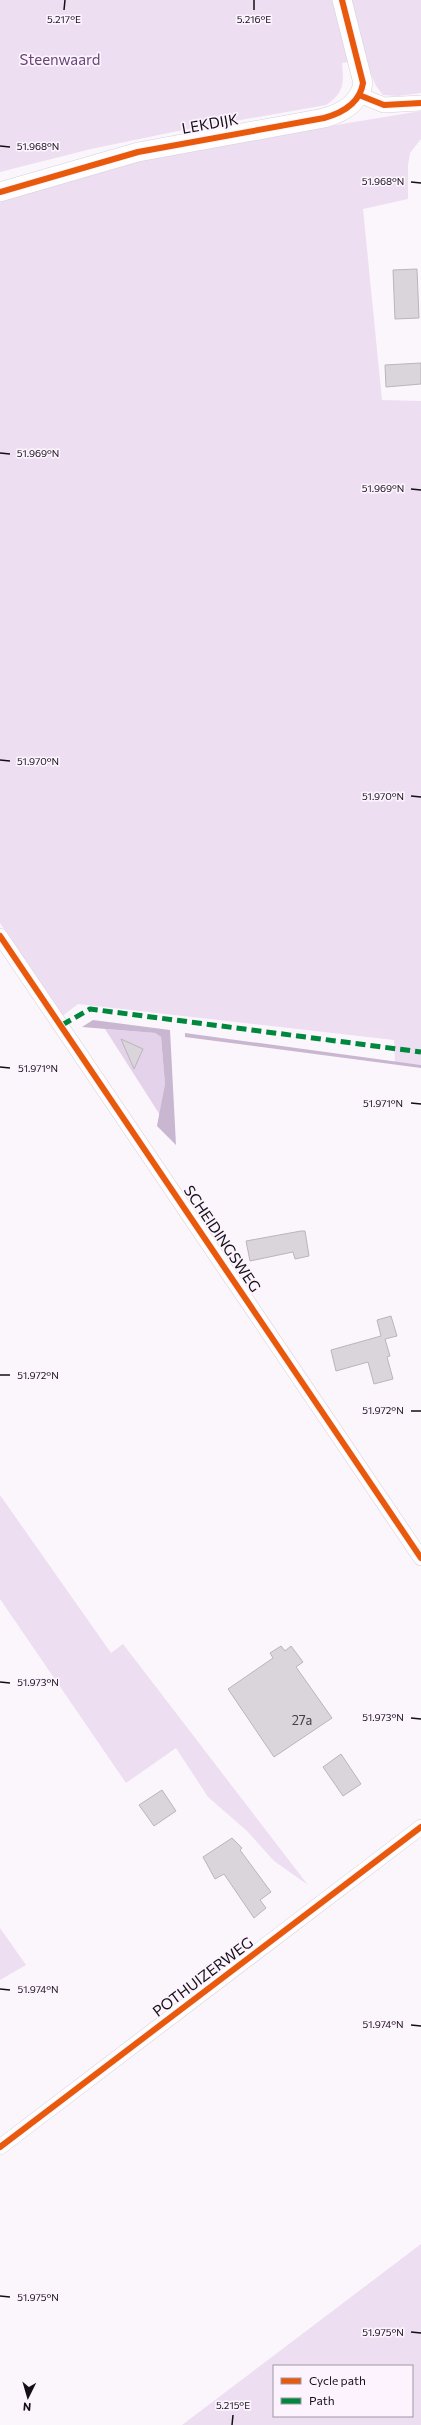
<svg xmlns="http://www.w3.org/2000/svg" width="421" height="2425" font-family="Commissioner,sans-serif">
<rect width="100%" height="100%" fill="#fbf6fc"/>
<g fill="#eddef2" fill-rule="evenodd">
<path d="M0,0H421V93L398,96L383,95L376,86L365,59L342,63C344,84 344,93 326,105L178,131L91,149L0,172Z"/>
<path d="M421,111V139L410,153L408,165V199L363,209L382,400L421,401V1065L395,1062L394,1040L78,1004L61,1017L0,923V197L117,166L251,139Z"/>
<path d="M0,1495L111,1653L123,1644L308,1885L274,1861L247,1831L208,1797L176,1748L126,1783L0,1599Z"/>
<path d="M0,1928L26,1965L0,1980Z"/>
<path d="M421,2244V2425H182ZM274,2366H412V2416H274Z"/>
</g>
<path fill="#e3d2e9" d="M105,1029L155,1033L161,1037L165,1084L160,1115Z"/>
<g fill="#c9b6d0">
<path d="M93,1020L170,1030L176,1145L157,1126L165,1084L161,1037L155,1033L82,1027Z"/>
<path d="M185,1033L421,1065V1068L185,1037Z"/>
</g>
<g fill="#d9d5db" stroke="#bab5bb">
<path d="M417,269L419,318L395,319L393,270Z"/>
<path d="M421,363V384L386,387L385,365Z"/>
<path d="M121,1039L143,1049L134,1069Z"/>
<path d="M301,1231H305L309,1256L295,1259L293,1252L250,1261L246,1241Z"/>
<path d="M391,1316L397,1336L385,1339L390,1356L387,1357L393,1379L374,1384L368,1362L336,1371L331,1350L381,1336L377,1320Z"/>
<path d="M281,1646L285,1651L291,1646L303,1662L296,1667L332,1718L274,1757L228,1689L273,1658L270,1653Z"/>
<path d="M341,1754L361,1784L343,1796L323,1767Z"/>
<path d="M162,1790L176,1811L154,1826L139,1805Z"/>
<path d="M232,1838L242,1848L240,1850L271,1892L260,1900L266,1908L254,1918L224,1874L215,1879L203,1857Z"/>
</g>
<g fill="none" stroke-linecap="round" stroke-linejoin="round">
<g stroke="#d5d0d6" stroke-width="16">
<g id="minor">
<path d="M359,95L384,105L421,103"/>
<path d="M0,936L421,1558"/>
<path d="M0,2147L421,1827"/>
</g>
</g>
<g stroke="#d5d0d6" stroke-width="20">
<path id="tertiary" d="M0,192L138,152L324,118C342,113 360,103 363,83L342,0"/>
</g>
<use href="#minor" stroke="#fefeff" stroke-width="15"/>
<use href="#tertiary" stroke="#fefeff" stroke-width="19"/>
<path stroke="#00873e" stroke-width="5" stroke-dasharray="10 5" stroke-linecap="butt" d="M62,1025L90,1009L421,1052"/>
<g stroke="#fcf3ff" stroke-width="8">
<g id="cycleway">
<path d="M359,95L384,105L421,103"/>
<path d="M0,192L138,152L324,118C342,113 360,103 363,83L342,0"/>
<path d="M0,936L421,1558"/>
<path d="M0,2147L421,1827"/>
</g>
</g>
<use href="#cycleway" stroke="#e8590c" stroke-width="6"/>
</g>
<path fill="none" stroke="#140f15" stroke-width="1.5" d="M64,10L65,0M254,10V0M0,146L10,147M411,182L421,183M0,453L10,454M411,489L421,490M0,760L10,761M411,796L421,797M0,1067L10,1068M411,1103L421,1104M0,1375H10M411,1411H421M0,1682L10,1683M411,1718L421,1719M0,1989L10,1990M411,2025L421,2026M0,2296L10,2297M411,2332L421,2333M232,2425L233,2415"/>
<g text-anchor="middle" stroke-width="3.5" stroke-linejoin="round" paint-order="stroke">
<g font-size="13" fill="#454046">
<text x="302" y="1725">27a</text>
</g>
<g font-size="15" fill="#694576" stroke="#fcf3ff">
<text x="60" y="65">Steenwaard</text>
</g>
<g font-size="15" fill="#140f15" stroke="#fcf3ff">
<text transform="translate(210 124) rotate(-10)" y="5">LEKDIJK</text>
<text transform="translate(222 1239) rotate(56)" y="5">SCHEIDINGSWEG</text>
<text transform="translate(203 1977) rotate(-37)" y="5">POTHUIZERWEG</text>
</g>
</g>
<g font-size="10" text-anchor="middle" fill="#140f15" stroke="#fcf3ff" stroke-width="3.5" stroke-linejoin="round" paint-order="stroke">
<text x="64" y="23">5.217°E</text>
<text x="254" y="23">5.216°E</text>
<text x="38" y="150">51.968°N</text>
<text x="383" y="185">51.968°N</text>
<text x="38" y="457">51.969°N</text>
<text x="383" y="492">51.969°N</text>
<text x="38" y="765">51.970°N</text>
<text x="383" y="800">51.970°N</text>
<text x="38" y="1072">51.971°N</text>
<text x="383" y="1107">51.971°N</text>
<text x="38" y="1379">51.972°N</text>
<text x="383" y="1414">51.972°N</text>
<text x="38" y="1686">51.973°N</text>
<text x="383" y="1721">51.973°N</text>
<text x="38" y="1993">51.974°N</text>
<text x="383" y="2028">51.974°N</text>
<text x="38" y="2301">51.975°N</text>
<text x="383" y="2336">51.975°N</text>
<text x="233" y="2409">5.215°E</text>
</g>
<rect x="273" y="2365" width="140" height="52" fill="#fcf3ff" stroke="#9f98a1"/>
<rect x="281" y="2378" width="20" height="6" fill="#e8590c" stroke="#9f98a1"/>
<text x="309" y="2385" font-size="12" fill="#140f15">Cycle path</text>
<rect x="281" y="2398" width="20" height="6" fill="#00873e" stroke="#9f98a1"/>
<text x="309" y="2405" font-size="12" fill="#140f15">Path</text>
<g transform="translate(28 2397) rotate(185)" stroke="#fcf3ff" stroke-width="3" paint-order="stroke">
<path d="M0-3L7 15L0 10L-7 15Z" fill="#140f15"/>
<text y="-6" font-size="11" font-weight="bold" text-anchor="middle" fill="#140f15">N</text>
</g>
</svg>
